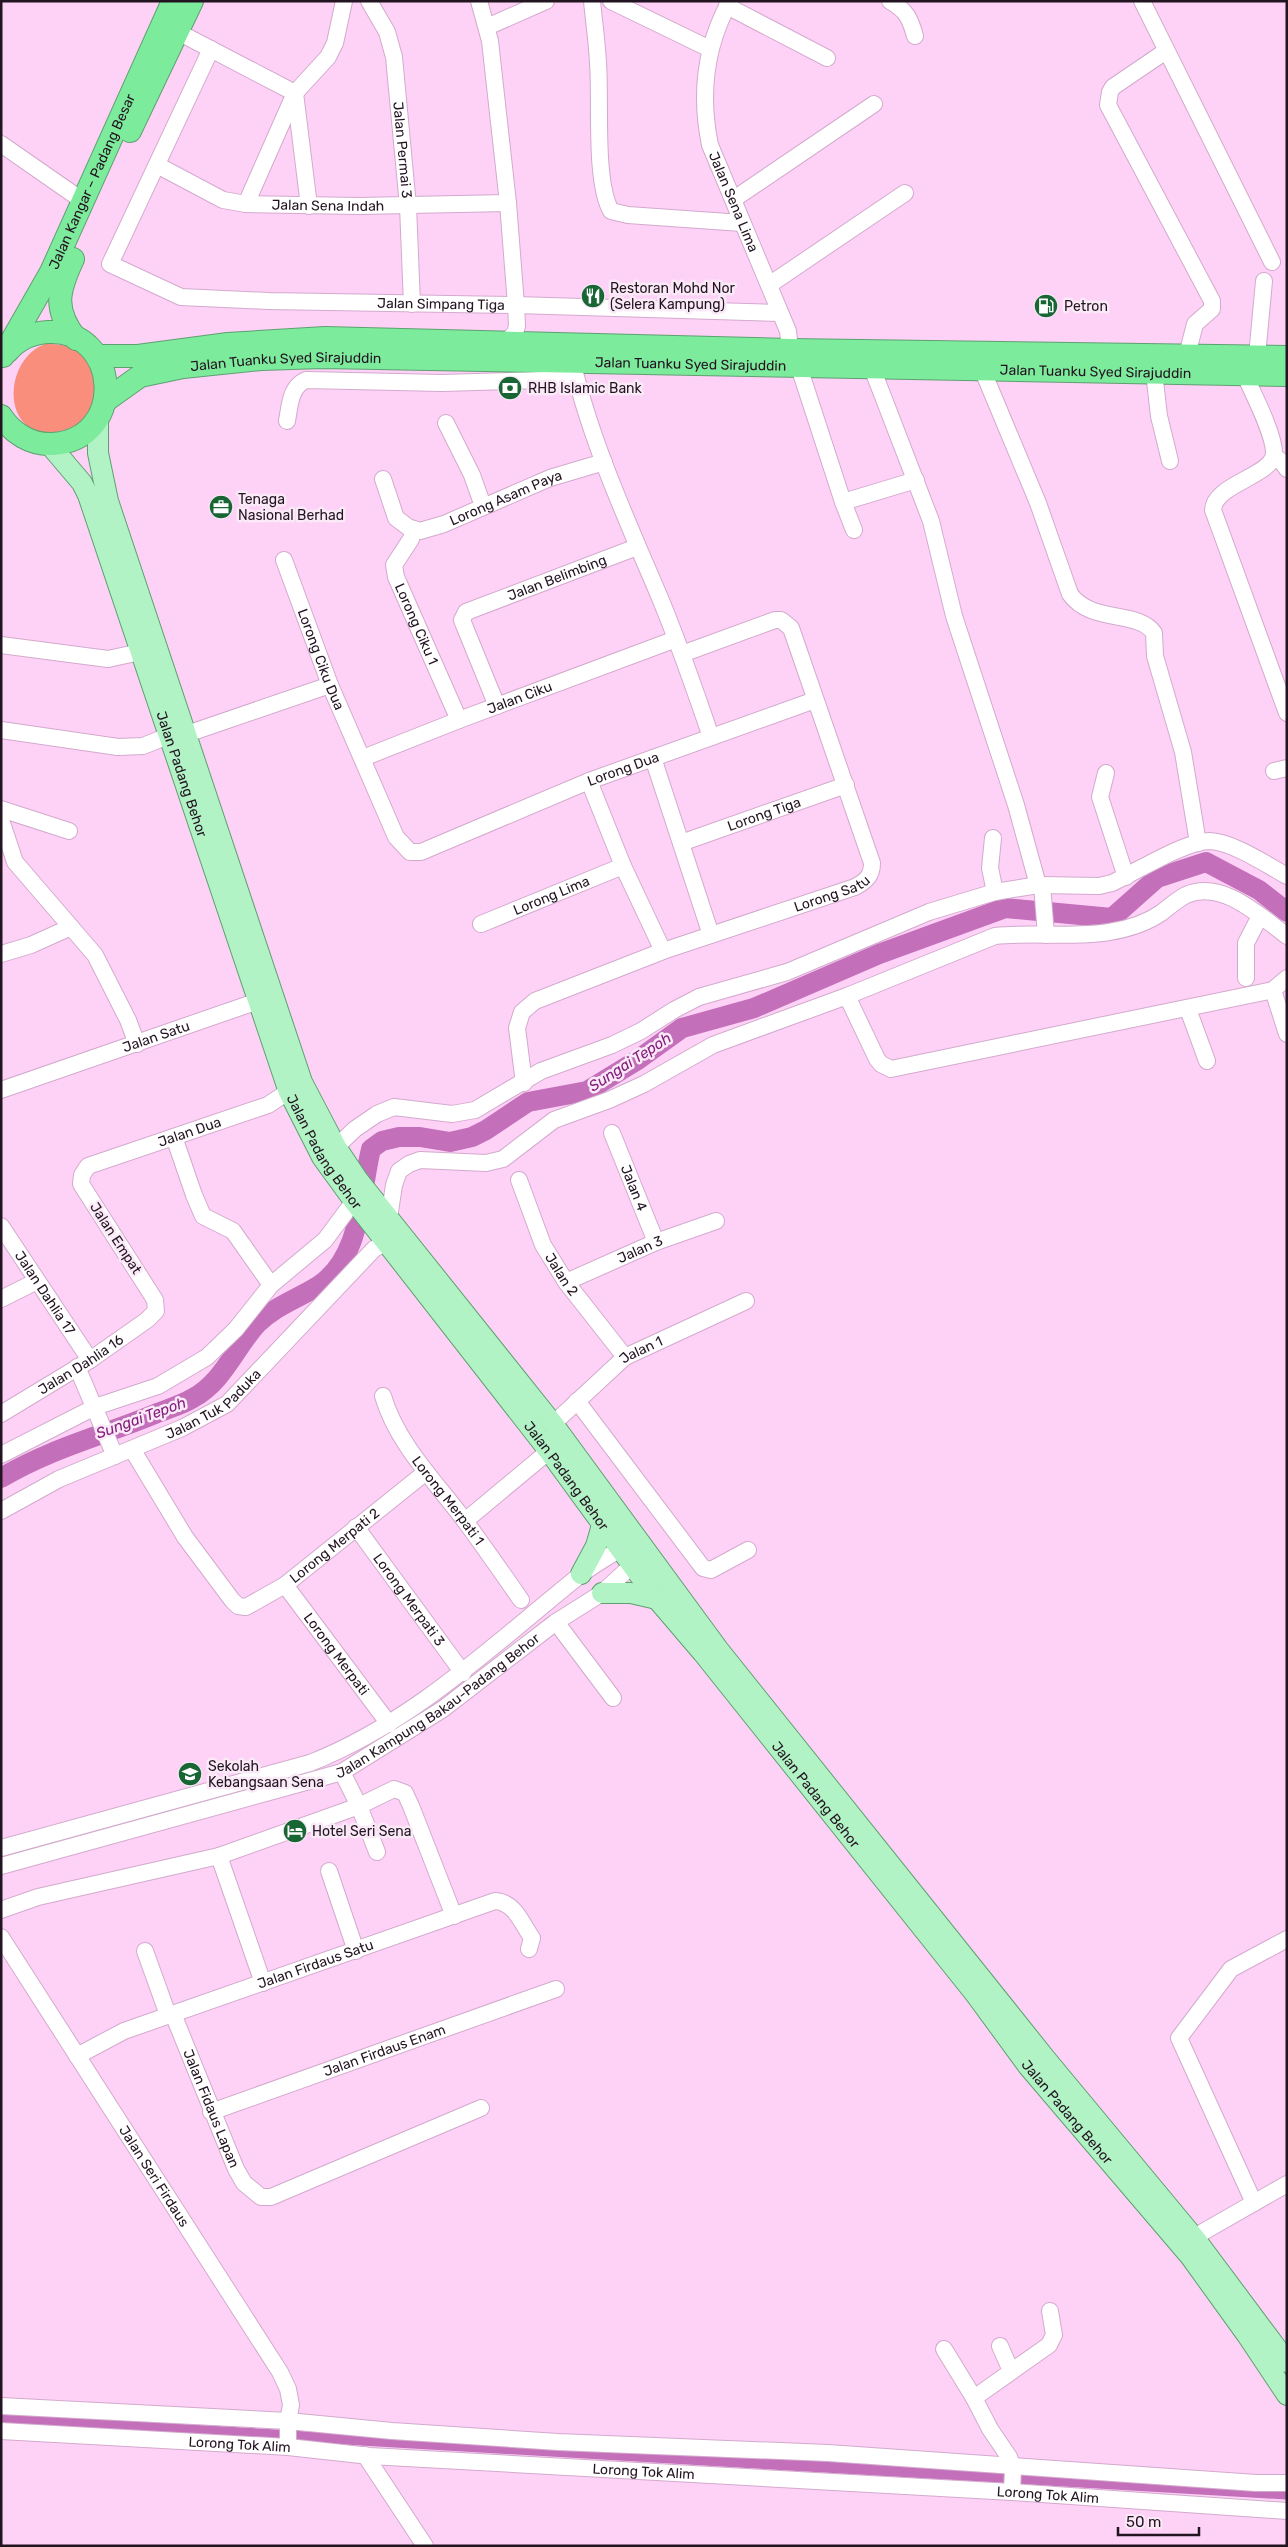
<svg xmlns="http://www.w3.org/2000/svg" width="1288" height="2547" font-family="Rubik,sans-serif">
<rect width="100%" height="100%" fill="#fdd2f6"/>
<path fill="#f88e7b" d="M45,344C61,344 73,346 87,355L99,396C94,404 88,414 82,421C77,426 68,429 61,431C2,445 0,361 45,344Z"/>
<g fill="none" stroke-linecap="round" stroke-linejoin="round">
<path stroke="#c36fba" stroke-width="11" d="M1,2419L1287,2494"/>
<path stroke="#c36fba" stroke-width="20" d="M1,1478C49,1449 104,1435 155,1414C167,1409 182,1405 193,1398C223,1382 235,1348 257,1324C275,1306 297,1299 318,1286C362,1258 360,1194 371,1149L382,1141L399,1137H420L450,1142L472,1137L486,1130L528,1102L587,1091L636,1061L682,1028L754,1008L879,954L1005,908L1112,918L1157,878L1206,862L1259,890L1287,912"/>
<g stroke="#d3aacd" stroke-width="18">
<g id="minor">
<path id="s1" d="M369,1L387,32L394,57L408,206L412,304"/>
<path d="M479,1L490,41L508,203L516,305L517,326L515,333L506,342"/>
<path d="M592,1C594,22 597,42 598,63C601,100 594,181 611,211L628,215L742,223"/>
<path d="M611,1L710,49"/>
<path id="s2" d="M730,1C705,46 700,96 710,145L788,331L790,350"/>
<path d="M890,1C906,10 910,18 915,36"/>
<path d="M1142,1L1272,262"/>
<path d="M727,6L827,58"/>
<path d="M487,27L546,1"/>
<path d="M178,32L295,93"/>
<path id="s3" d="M211,49L110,264L181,297L268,301L516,305L780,313"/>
<path d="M1166,51L1113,87L1110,92L1108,105L1212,301V309L1195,324L1187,355"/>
<path d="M295,93L309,206"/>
<path d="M1,144L83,201"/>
<path id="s4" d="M157,165L223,200L246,204L359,206L508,203"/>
<path d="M734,199L874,104"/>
<path d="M246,204L295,93L328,57L335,43L344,1"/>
<path d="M769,285L905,193"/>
<path d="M570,352C589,438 626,518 660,598C679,644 695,690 711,737"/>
<path d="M1257,356L1264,281"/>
<path d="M799,367L843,502L916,480"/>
<path d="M872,368L931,521L954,616L1016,805L1038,885"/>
<path d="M982,369L1038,503L1070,594C1091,624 1139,610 1154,633L1155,656L1183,752L1198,843"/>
<path d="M1154,372L1159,416L1170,461"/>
<path d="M1244,373C1252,392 1275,435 1274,454C1272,476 1214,484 1213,510L1287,713"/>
<path d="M287,421C290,405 290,387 306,380L442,383L576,379"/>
<path d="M446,423L472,475L483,506"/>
<path d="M1274,456L1281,461L1287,469"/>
<path id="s5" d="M383,479L396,518L408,527L420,531L444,524L550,478L604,462"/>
<path d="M843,502L854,530"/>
<path id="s6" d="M414,529L411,539L394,565L396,577L459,720"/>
<path id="s7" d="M284,560L330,685L396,837L410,852H421L589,781L815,700"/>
<path d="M1,645L108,659L140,652"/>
<path id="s8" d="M497,706L466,630L462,620L466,612L637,547"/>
<path d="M1,730L118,747L143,746L168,736"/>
<path d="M184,735L330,685"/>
<path id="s9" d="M363,758L459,720L676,639"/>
<path d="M653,758L711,935"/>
<path d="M1274,771L1287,768"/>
<path d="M1106,773L1100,797L1126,877"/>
<path d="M589,781L623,866L663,951"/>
<path d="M1,809L69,831"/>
<path d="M1,820L15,862L95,955L128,1020L137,1044"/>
<path d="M993,838L990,868L995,892"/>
<path id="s10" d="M681,843L846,785"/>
<path d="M1042,885L1046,935"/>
<path id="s11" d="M481,924L623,866"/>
<path d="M1,954L31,945L71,927"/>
<path d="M1246,978V943L1260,916"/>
<path d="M1287,978L1273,990L1287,1034"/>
<path d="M847,996L877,1059L881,1064L891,1069L1273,990"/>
<path d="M1188,1009L1207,1061"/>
<path id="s12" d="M524,1083L517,1028L522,1012L535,1001L663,951L855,887C866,881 872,876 872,863L791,628L781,620H775L682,654"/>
<path id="s13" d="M1,1090L258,1001"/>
<path id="s14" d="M612,1133L656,1242"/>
<path d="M174,1137L194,1195L203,1216L233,1231L271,1285"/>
<path d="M336,1147L355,1129L377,1114L394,1107L452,1114L475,1110L541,1071L612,1045L641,1031L674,1010L699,997L787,972L929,912L995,892L1038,885L1099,886L1112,883C1136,872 1185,841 1210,841C1233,842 1267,865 1287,876"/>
<path id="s15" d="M519,1180L543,1245L566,1282L625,1357"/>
<path d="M389,1218L394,1185L399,1171L409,1164L420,1160L486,1163L503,1159L554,1120L609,1100L644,1084L713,1045L847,996L995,936C1033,932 1071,938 1109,932C1128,929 1145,924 1161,913C1169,907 1178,899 1186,895C1222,879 1260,916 1287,936"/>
<path id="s16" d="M1,1226L90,1360"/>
<path id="s17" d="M566,1282L656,1242L716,1221"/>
<path d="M1,1299L37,1281"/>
<path d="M77,1367L115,1456"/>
<path id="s18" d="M383,1396C397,1444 436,1482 465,1521C484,1547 503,1574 521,1600"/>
<path d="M577,1401L703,1568L711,1570L748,1550"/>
<path id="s19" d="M1,1414L90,1360L147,1320L156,1311L155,1300L81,1184L82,1175L88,1166L268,1105L298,1085"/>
<path id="s20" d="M553,1424L625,1357L746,1301"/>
<path id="s21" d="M132,1449L185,1537L232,1600L238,1606L246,1607L285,1585L426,1472"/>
<path d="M1,1455L95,1407L158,1386L207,1357L236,1329L271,1285L325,1240L354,1201"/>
<path id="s22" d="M1,1511L59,1479L182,1428L227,1404L374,1249L386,1242"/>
<path d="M465,1521L549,1451"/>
<path id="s23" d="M356,1527L463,1673"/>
<path id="s24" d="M285,1585L389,1724"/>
<path d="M556,1622L613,1698"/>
<path d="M342,1772L359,1806L377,1852"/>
<path d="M1,1848L310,1763C414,1722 493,1645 579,1576C595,1563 613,1555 629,1542"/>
<path d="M219,1856L263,1983"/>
<path id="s25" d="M1,1866L342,1772L443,1709L556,1622L602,1593L640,1558"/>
<path d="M329,1871L356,1951"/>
<path d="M1,1910L38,1897L219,1856L359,1806L394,1789L405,1793L411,1806L454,1916"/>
<path id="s26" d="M1,1937L280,2372L288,2389L291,2405L288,2421V2447"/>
<path d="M145,1951L168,2015"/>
<path id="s27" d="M173,2014L236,2169L244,2183L261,2197H271L481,2108"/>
<path id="s28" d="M77,2056L124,2031L495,1901C515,1902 522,1924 532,1938L529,1949"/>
<path id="s29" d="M211,2112L556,1989"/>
<path d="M1254,2203L1179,2038L1231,1969L1287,1939"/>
<path d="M1196,2240L1203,2232L1287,2184"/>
<path d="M1000,2346L1011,2371"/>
<path d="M944,2349L974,2398"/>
<path d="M1,2406L288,2421L392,2431L558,2442L828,2453L1256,2483H1287"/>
<path id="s30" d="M1,2431L288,2447L370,2456L1012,2492L1287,2511"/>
<path d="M365,2455L425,2546"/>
<path d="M1012,2492L1013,2468L1009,2457L990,2429L974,2398L1049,2345L1054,2335L1050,2311"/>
</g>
</g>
<g stroke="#5ea071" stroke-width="22">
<g id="major">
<path d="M98,417V453L108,501L302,1082L336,1147L358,1180L553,1424L718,1649L1045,2058L1196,2240L1287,2362"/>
<path id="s31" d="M49,444L82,483L88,495L289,1092L322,1157L354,1201L549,1451L657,1599L703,1653L976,1995L1028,2066L1190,2256L1247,2335L1287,2395"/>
<path d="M581,1574L596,1546L602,1525"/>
<path d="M602,1593H631L657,1599"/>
</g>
</g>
<g stroke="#5ea071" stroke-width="24">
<g id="highway">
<path d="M130,131L192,1"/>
<path d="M73,259C58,291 53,309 76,339"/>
<path id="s32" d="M3,356L51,272L173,1"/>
<path d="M97,356H138L228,344L325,338L790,350L1287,357"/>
<path id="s33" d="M105,401L140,376L183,367L261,359L323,357L1287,375"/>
<path d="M1,416C12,433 31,445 52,444C128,440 120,328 48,332C32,333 18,339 8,351"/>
</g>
</g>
<use href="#minor" stroke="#fff" stroke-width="16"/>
<use href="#major" stroke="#b1f3c4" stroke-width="20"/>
<use href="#highway" stroke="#7deb9c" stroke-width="22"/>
</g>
<defs>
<g id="restaurant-disc" transform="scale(1.25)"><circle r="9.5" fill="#196635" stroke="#fae9f7"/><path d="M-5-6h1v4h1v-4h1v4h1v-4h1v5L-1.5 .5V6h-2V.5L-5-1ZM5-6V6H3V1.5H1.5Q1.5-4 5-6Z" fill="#fff"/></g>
<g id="fuel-disc" transform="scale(1.25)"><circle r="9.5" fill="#196635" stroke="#fae9f7"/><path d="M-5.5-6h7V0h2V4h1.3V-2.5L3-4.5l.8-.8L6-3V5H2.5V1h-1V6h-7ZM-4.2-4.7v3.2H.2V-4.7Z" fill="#fff"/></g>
<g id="bank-disc" transform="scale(1.25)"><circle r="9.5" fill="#196635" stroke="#fae9f7"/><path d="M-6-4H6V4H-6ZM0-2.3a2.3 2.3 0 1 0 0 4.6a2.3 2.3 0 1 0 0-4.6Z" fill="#fff"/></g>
<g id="office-disc" transform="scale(1.25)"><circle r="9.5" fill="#196635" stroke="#fae9f7"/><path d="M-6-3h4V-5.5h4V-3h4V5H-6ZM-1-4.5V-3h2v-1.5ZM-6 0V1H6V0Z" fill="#fff"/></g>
<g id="school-disc" transform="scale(1.25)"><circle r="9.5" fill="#196635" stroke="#fae9f7"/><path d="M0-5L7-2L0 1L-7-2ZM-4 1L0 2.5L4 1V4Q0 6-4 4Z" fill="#fff"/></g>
<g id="hotel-disc" transform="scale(1.25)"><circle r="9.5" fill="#196635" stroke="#fae9f7"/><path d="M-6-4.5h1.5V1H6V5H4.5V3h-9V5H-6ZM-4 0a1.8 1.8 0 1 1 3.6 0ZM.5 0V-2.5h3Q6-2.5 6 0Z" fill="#fff"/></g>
</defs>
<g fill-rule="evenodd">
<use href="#restaurant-disc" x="593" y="296"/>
<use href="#fuel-disc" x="1046" y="306"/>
<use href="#bank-disc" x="510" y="388"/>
<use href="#office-disc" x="221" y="507"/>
<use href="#school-disc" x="190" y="1774"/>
<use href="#hotel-disc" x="295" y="1831"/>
</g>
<g text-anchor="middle" stroke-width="5" stroke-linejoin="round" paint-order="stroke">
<g font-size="14" fill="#231421" stroke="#fae9f7">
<text dy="5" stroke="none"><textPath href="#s1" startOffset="155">Jalan Permai 3</textPath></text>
<text dy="5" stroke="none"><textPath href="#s32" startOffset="196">Jalan Kangar – Padang Besar</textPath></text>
<text dy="5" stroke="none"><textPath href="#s2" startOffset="210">Jalan Sena Lima</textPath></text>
<text dy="5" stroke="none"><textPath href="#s4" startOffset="180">Jalan Sena Indah</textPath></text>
<text dy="5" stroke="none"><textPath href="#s3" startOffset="576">Jalan Simpang Tiga</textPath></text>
<text dy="5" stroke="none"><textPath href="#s33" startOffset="190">Jalan Tuanku Syed Sirajuddin</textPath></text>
<text dy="5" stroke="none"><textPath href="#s33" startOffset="595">Jalan Tuanku Syed Sirajuddin</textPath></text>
<text dy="5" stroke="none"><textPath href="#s33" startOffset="1000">Jalan Tuanku Syed Sirajuddin</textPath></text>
<text dy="5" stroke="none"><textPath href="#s5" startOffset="161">Lorong Asam Paya</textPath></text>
<text dy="5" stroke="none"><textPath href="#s8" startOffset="199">Jalan Belimbing</textPath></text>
<text dy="5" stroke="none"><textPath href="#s6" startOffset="105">Lorong Ciku 1</textPath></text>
<text dy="5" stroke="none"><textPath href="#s7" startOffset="106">Lorong Ciku Dua</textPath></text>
<text dy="5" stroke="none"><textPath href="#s9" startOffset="168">Jalan Ciku</textPath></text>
<text dy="5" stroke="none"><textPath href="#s7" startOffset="549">Lorong Dua</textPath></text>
<text dy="5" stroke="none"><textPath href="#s31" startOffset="359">Jalan Padang Behor</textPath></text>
<text dy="5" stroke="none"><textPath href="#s10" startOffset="88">Lorong Tiga</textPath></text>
<text dy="5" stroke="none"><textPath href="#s12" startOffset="405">Lorong Satu</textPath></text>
<text dy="5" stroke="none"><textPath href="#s11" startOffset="76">Lorong Lima</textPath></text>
<text dy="5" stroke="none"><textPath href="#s13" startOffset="164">Jalan Satu</textPath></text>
<text dy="5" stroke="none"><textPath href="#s19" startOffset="462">Jalan Dua</textPath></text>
<text dy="5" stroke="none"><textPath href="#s31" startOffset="764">Jalan Padang Behor</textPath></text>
<text dy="5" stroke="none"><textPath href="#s14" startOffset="59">Jalan 4</textPath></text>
<text transform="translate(116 1238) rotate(57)" y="5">Jalan Empat</text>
<text dy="5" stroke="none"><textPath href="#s17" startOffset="81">Jalan 3</textPath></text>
<text dy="5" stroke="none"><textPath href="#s15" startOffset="104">Jalan 2</textPath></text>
<text dy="5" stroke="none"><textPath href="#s16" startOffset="80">Jalan Dahlia 17</textPath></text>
<text dy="5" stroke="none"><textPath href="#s20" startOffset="116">Jalan 1</textPath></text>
<text dy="5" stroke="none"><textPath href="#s19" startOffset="94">Jalan Dahlia 16</textPath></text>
<text dy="5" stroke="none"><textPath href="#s22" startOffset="239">Jalan Tuk Paduka</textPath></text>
<text dy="5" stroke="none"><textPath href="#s31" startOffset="1169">Jalan Padang Behor</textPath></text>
<text dy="5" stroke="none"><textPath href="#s18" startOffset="124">Lorong Merpati 1</textPath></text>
<text dy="5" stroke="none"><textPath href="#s21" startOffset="306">Lorong Merpati 2</textPath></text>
<text dy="5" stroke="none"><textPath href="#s23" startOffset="90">Lorong Merpati 3</textPath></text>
<text dy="5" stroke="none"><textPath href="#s24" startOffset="86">Lorong Merpati</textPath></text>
<text dy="5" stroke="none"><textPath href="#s25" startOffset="470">Jalan Kampung Bakau-Padang Behor</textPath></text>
<text dy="5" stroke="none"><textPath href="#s31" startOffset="1574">Jalan Padang Behor</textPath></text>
<text dy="5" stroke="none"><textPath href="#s28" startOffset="256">Jalan Firdaus Satu</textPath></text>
<text dy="5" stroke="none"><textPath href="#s29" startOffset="184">Jalan Firdaus Enam</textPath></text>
<text dy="5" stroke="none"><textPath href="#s27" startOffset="102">Jalan Fidaus Lapan</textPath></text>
<text dy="5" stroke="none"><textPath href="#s31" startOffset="1979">Jalan Padang Behor</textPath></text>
<text dy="5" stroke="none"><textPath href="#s26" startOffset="284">Jalan Seri Firdaus</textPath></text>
<text dy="5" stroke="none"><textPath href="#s30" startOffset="239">Lorong Tok Alim</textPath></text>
<text dy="5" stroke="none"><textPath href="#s30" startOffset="644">Lorong Tok Alim</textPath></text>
<text dy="5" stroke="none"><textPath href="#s30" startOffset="1049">Lorong Tok Alim</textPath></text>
</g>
<g font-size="14" fill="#231421" stroke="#fae9f7" text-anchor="start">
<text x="610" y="293">Restoran Mohd Nor<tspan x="610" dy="16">(Selera Kampung)</tspan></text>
<text x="1064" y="311">Petron</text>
<text x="528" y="393">RHB Islamic Bank</text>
<text x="238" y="504">Tenaga<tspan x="238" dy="16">Nasional Berhad</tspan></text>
<text x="208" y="1771">Sekolah<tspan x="208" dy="16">Kebangsaan Sena</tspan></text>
<text x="312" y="1836">Hotel Seri Sena</text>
</g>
<g font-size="15" font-style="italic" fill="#841d7d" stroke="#fae9f7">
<text transform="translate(630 1062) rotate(-33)" y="5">Sungai Tepoh</text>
<text transform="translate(141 1418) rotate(-20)" y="5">Sungai Tepoh</text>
</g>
</g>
<rect width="1288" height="2547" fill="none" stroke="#231421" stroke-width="5"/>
<path d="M1118 2527v8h81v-8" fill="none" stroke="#231421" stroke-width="2.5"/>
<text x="1126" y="2527" font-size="15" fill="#231421" stroke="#fae9f7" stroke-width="4" paint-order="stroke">50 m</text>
</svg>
